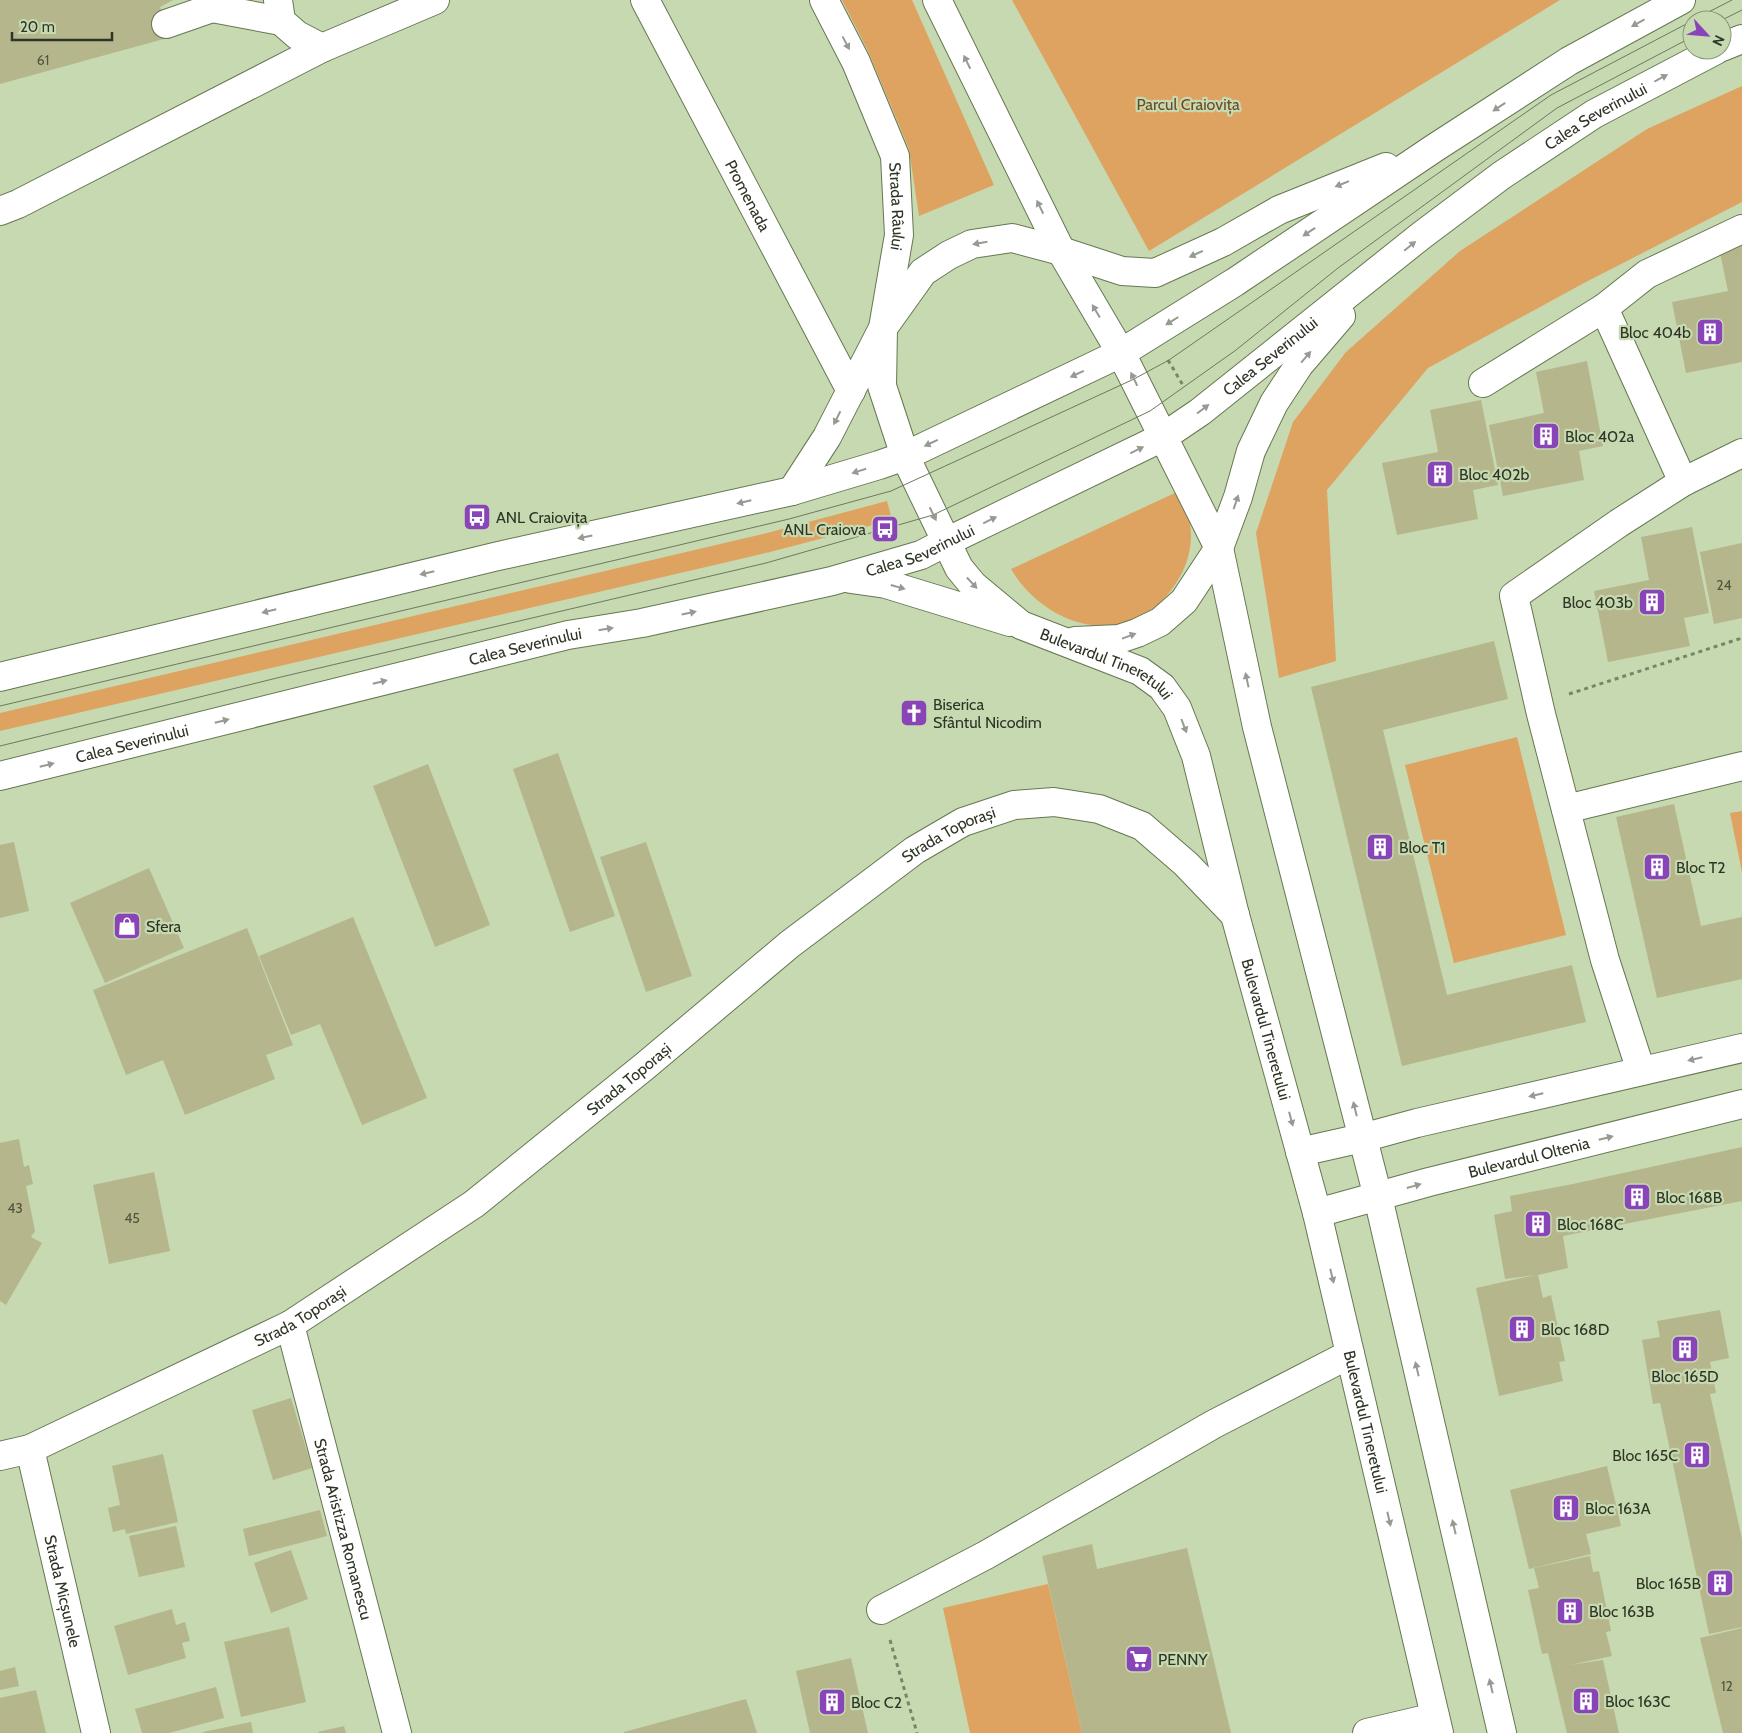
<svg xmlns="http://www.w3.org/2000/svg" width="1742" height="1733" font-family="Cabin,sans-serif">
<rect width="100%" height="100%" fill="#c6d9b1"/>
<g fill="#dea360">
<path d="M842,0H912L994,185L919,216L909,149L868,51Z"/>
<path d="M1012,0H1560L1149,251Z"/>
<path d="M1742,86V202L1584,283L1428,368L1327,490L1336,661L1279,678L1256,533L1293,422L1346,352L1460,251L1647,129Z"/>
<path d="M1177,492C1183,502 1188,512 1190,524C1197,565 1166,610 1127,622C1081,636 1034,608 1011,569Z"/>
<path d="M887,501L892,520L770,552L0,731V713L767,533Z"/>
<path d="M1517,737L1566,935L1454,963L1405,765Z"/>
<path d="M1742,811V872L1730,813Z"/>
<path d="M1048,1584L1082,1733H970L943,1608Z"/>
</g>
<g fill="#b5b68b">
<path d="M0,0H173L160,7L171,37L0,84Z"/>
<path d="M1742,244V362L1686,373L1672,302L1728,291L1719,248Z"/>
<path d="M1587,361L1603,446L1579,451L1584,480L1503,496L1489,425L1544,413L1536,372Z"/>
<path d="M1481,400L1498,485L1473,490L1478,519L1397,535L1382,463L1438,452L1430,410Z"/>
<path d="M1692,527L1709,613L1684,618L1690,646L1608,662L1594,591L1649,580L1641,537Z"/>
<path d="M1742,543V618L1714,624L1700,552Z"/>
<path d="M1494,641L1508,699L1383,730L1447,995L1572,965L1586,1022L1402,1066L1311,687Z"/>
<path d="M558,753L615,916L570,932L513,769Z"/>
<path d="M428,764L490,925L435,947L373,786Z"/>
<path d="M1674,804L1701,926L1742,917V979L1657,998L1616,817Z"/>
<path d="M14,842L29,911L0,918V845Z"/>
<path d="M646,842L692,976L646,992L600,857Z"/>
<path d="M149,868L184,948L105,983L70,903Z"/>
<path d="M353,917L427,1098L362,1125L320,1024L291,1035L259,956Z"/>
<path d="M247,928L293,1045L266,1055L275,1079L185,1115L163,1060L126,1075L93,990Z"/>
<path d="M19,1139L24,1167L29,1165L33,1184L26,1186L35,1231L31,1237L42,1243L6,1305L0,1301V1143Z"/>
<path d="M1742,1147V1201L1563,1236L1568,1268L1538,1275L1543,1298L1551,1295L1565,1361L1559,1362L1563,1381L1499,1396L1476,1288L1535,1275L1505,1279L1494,1215L1512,1211L1510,1196L1573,1184Z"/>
<path d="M154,1172L170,1251L109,1264L93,1185Z"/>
<path d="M1720,1310L1729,1358L1710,1362L1716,1393L1710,1394L1742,1539V1627L1709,1634L1660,1403L1653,1404L1642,1340L1660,1337L1657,1321Z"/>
<path d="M291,1398L312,1468L273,1480L252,1410Z"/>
<path d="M163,1454L178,1522L126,1534L125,1529L113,1532L108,1508L120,1505L112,1466Z"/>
<path d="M1607,1466L1621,1526L1586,1534L1591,1554L1529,1569L1510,1490Z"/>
<path d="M320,1510L327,1536L249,1556L243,1529Z"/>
<path d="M176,1526L185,1567L139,1577L129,1536Z"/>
<path d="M1092,1544L1097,1569L1187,1548L1231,1733H1082L1042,1556Z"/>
<path d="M291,1550L308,1599L271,1613L254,1563Z"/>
<path d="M1590,1556L1593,1572L1599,1571L1611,1631L1606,1632L1612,1656L1570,1665L1603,1660L1619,1733H1567L1548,1653L1542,1654L1528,1590L1539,1588L1534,1568Z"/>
<path d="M172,1609L176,1625L185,1622L190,1641L182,1643L186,1658L128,1675L114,1626Z"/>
<path d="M289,1627L306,1702L241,1717L224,1642Z"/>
<path d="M1742,1628V1733H1723L1700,1638Z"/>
<path d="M851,1658L868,1733H810L796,1671Z"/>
<path d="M15,1667L19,1686L0,1690V1671Z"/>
<path d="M216,1687L224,1718L169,1733H142L135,1709Z"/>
<path d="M36,1690L46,1733H0V1698Z"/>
<path d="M746,1699L757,1733H624V1732Z"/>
<path d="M251,1722L253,1733H203V1732Z"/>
<path d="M344,1726L346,1733H318V1732Z"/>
</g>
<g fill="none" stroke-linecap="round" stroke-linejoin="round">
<g stroke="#667752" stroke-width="30">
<g id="minor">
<path d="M278,0L281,21L297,35L322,48"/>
<path id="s1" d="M645,0L851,391"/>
<path d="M212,8L281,21"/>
<path d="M166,24L212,8L228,1"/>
<path d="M0,211L18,204L322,48L435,0"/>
<path d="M1604,308L1683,482"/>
<path d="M1483,383L1604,308L1647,274L1742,229"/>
<path d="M1566,809L1742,766"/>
<path d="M1641,1071L1605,960L1541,714L1514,596L1619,523L1683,482L1742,453"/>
<path d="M1300,1152L1362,1138L1417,1123L1742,1048"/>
<path id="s2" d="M1317,1213L1429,1182L1742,1104"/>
<path id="s3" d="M290,1325L397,1733"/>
<path id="s4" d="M30,1449L96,1733"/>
<path id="s5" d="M0,1456L30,1449L290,1325L474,1204L645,1066L790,944L915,850L963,822L1014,805L1054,802L1099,809L1142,826L1186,864L1235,915"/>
<path d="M881,1610L986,1555L1214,1424L1350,1354"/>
<path d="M1367,1733L1435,1717"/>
</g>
</g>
<g stroke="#667752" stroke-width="30">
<g id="major">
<path id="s6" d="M824,0L856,62L895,156L899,235L883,328L882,386L905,456L959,568L973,585L1021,625L1140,671L1162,687L1177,708L1196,756L1235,915L1317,1213L1439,1733"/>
<path d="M937,0L1061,251L1121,353L1219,548L1257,727L1378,1197L1502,1733"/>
<path d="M1722,47L1742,39"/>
<path d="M792,491L827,437L883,328L923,272L949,255L972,244L1012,238L1061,251L1122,271L1155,273L1223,242L1279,210L1386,167"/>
<path d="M851,579L886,584L1010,622"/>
<path d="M1075,641L1119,639L1137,633L1160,622L1184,601L1219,548L1238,497L1251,451L1274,403L1299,365L1341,316"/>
<path d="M0,677L494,557L792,491L879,465L905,456L1121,353L1235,282L1436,147L1569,61L1681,0"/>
<path id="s7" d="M0,776L568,635L642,623L832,581L921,555L946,542L1163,437L1200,412L1422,235L1502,175L1594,114L1716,50"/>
</g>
</g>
<g stroke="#788569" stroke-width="3" stroke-dasharray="4 4" stroke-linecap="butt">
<path d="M1168,360L1184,387"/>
<path d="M1569,694L1742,638"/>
<path d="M890,1640L917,1733"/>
</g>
<use href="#minor" stroke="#fff" stroke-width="28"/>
<use href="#major" stroke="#fff" stroke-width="28"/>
<g stroke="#6d795f" stroke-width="1">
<path d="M1693,20L1732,0"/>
<path d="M1722,20L1742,10"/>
<path d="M0,706L789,519L891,491L1134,379L1169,360L1551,95L1692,21"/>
<path d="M0,746L281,677L766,563L933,515L1150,411L1236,350L1338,268L1557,108L1692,37"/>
</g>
</g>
<defs><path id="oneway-solid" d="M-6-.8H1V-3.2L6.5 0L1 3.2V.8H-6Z" transform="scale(1.25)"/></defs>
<g fill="#969a92">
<use href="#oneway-solid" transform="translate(1638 23) rotate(151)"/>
<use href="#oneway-solid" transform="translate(846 43) rotate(62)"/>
<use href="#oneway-solid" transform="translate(967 62) rotate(-116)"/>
<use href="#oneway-solid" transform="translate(1661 78) rotate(-28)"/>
<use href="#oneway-solid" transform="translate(1499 107) rotate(147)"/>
<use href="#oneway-solid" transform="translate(1342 184) rotate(158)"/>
<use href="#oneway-solid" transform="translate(1040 207) rotate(-116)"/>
<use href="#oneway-solid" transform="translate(1309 232) rotate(146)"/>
<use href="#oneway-solid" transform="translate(980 243) rotate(170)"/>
<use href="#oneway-solid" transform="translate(1410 246) rotate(-39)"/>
<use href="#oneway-solid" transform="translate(1196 254) rotate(155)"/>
<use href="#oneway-solid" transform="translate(1096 311) rotate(-121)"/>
<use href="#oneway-solid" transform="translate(1172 321) rotate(148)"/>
<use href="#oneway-solid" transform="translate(1306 357) rotate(-49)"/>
<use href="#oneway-solid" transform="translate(1077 374) rotate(155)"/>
<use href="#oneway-solid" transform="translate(1134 379) rotate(-116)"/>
<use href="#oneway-solid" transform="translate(1203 409) rotate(-37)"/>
<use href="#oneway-solid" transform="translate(837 418) rotate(117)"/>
<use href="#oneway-solid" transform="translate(931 443) rotate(155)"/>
<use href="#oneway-solid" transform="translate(1137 450) rotate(-26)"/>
<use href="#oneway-solid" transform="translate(859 471) rotate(163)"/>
<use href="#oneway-solid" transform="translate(744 502) rotate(167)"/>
<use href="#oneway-solid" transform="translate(1236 502) rotate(-71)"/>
<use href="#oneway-solid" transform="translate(933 514) rotate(64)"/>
<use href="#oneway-solid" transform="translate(990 520) rotate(-26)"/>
<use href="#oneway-solid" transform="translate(585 537) rotate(168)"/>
<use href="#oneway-solid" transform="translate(427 573) rotate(167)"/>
<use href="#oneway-solid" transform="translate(972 583) rotate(47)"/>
<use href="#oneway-solid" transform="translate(898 587) rotate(16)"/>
<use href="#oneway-solid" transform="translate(269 611) rotate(166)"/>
<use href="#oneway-solid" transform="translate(689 613) rotate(-12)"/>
<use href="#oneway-solid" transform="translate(606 629) rotate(-9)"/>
<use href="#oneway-solid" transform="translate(1129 636) rotate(-20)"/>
<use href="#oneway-solid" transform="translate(1247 680) rotate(-102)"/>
<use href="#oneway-solid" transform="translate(380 682) rotate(-14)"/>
<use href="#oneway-solid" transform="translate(222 721) rotate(-14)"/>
<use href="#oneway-solid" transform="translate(1184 726) rotate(69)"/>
<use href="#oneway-solid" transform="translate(47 765) rotate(-14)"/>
<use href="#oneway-solid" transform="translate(1695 1059) rotate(167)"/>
<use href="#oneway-solid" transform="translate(1536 1095) rotate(167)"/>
<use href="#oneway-solid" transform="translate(1355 1109) rotate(-104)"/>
<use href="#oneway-solid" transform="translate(1291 1119) rotate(75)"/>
<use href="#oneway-solid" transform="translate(1606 1138) rotate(-14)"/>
<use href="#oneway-solid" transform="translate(1414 1186) rotate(-16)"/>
<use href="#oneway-solid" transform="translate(1332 1276) rotate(76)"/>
<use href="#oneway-solid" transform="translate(1417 1369) rotate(-103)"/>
<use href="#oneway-solid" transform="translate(1389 1519) rotate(77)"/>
<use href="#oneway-solid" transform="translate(1454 1527) rotate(-103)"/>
<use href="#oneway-solid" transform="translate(1491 1686) rotate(-103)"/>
</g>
<defs>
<g id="building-square" transform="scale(1.4375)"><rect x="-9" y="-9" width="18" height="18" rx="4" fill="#8944b8" stroke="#c6d9b1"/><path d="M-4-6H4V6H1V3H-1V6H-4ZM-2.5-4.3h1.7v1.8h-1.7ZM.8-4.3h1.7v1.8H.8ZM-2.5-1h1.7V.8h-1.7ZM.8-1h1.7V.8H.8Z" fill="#fff"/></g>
<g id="bus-square" transform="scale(1.4375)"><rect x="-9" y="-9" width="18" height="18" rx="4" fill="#8944b8" stroke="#c6d9b1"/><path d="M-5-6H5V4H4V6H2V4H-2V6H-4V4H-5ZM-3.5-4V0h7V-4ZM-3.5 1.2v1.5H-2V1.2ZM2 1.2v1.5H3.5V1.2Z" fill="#fff"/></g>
<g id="church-square" transform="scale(1.4375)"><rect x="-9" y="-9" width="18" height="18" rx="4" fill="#8944b8" stroke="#c6d9b1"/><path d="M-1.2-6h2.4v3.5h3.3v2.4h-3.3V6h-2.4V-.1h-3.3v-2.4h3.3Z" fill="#fff"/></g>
<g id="shop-square" transform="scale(1.4375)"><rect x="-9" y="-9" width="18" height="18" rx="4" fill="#8944b8" stroke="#c6d9b1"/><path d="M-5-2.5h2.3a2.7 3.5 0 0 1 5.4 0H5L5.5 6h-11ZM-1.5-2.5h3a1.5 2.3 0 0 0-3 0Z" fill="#fff"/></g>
<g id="supermarket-square" transform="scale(1.4375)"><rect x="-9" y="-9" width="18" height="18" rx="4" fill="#8944b8" stroke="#c6d9b1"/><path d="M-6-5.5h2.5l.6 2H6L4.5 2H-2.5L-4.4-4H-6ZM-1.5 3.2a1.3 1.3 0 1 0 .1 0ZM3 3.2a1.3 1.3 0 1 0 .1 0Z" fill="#fff"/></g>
</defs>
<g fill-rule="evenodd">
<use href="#building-square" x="1710" y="332"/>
<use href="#building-square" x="1546" y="436"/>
<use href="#building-square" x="1440" y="474"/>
<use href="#bus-square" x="477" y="517"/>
<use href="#bus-square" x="885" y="529"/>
<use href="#building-square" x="1652" y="602"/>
<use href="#church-square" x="914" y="713"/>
<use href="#building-square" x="1380" y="847"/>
<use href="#building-square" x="1657" y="867"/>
<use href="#shop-square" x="127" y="926"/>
<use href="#building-square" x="1637" y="1197"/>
<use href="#building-square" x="1538" y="1224"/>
<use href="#building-square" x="1522" y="1329"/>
<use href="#building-square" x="1685" y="1349"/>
<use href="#building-square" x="1697" y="1455"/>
<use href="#building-square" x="1566" y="1508"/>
<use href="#building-square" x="1720" y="1583"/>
<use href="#building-square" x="1570" y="1611"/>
<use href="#supermarket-square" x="1139" y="1659"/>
<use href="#building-square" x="1586" y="1701"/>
<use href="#building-square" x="832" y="1702"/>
</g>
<g text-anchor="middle" stroke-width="4.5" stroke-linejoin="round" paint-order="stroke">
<g font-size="14" fill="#50553e">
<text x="43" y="65">61</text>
<text x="1724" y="590">24</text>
<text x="15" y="1213">43</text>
<text x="132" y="1223">45</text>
<text x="1727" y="1691">12</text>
</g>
<g font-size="16" fill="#6a4b26" stroke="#c6d9b1">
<text x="1188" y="110">Parcul Craiovița</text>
</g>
<g font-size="16" fill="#2e3525" stroke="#c6d9b1">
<text dy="6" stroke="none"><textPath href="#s7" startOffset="1756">Calea Severinului</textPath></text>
<text dy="6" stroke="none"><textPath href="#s1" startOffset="221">Promenada</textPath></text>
<text dy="6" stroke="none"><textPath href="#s6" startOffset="222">Strada Râului</textPath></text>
<text dy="6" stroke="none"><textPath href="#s7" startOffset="1351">Calea Severinului</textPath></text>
<text dy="6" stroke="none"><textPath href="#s7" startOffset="948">Calea Severinului</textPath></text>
<text dy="6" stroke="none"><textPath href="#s7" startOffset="541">Calea Severinului</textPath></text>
<text dy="6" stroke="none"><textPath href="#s6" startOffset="780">Bulevardul Tineretului</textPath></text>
<text dy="6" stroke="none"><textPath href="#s7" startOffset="136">Calea Severinului</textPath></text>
<text dy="6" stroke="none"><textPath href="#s5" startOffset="1142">Strada Toporași</textPath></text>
<text dy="6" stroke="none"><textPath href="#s6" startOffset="1200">Bulevardul Tineretului</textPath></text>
<text dy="6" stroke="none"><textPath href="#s5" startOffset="738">Strada Toporași</textPath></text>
<text dy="6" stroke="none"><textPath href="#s2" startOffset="219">Bulevardul Oltenia</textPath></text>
<text dy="6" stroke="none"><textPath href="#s5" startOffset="332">Strada Toporași</textPath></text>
<text dy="6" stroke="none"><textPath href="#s6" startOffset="1605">Bulevardul Tineretului</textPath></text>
<text dy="6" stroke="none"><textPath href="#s3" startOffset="211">Strada Aristizza Romanescu</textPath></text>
<text dy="6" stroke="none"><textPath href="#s4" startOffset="146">Strada Micșunele</textPath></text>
</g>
<g font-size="16" fill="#2e3525" stroke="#c6d9b1" text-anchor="start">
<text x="1691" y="338" text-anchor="end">Bloc 404b</text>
<text x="1565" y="442">Bloc 402a</text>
<text x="1459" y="480">Bloc 402b</text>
<text x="496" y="523">ANL Craiovița</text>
<text x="866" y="535" text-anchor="end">ANL Craiova</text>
<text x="1633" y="608" text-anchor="end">Bloc 403b</text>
<text x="933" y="710">Biserica<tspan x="933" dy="18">Sfântul Nicodim</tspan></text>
<text x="1399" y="853">Bloc T1</text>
<text x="1676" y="873">Bloc T2</text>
<text x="146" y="932">Sfera</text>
<text x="1656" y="1203">Bloc 168B</text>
<text x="1557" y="1230">Bloc 168C</text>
<text x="1541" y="1335">Bloc 168D</text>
<text x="1685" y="1382" text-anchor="middle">Bloc 165D</text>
<text x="1678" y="1461" text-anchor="end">Bloc 165C</text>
<text x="1585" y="1514">Bloc 163A</text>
<text x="1701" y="1589" text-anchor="end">Bloc 165B</text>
<text x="1589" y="1617">Bloc 163B</text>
<text x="1158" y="1665">PENNY</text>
<text x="1605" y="1707">Bloc 163C</text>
<text x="851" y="1708">Bloc C2</text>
</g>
</g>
<g transform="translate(1707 35) rotate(116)"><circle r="24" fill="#c6d9b1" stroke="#899779"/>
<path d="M0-4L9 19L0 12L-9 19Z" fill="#8944b8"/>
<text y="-8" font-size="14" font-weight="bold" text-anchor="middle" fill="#2e3525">N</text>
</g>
<path d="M12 32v8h100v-8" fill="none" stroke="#2e3525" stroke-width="2.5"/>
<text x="20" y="32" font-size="15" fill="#2e3525" stroke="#c6d9b1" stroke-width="4" paint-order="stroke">20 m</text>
</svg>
